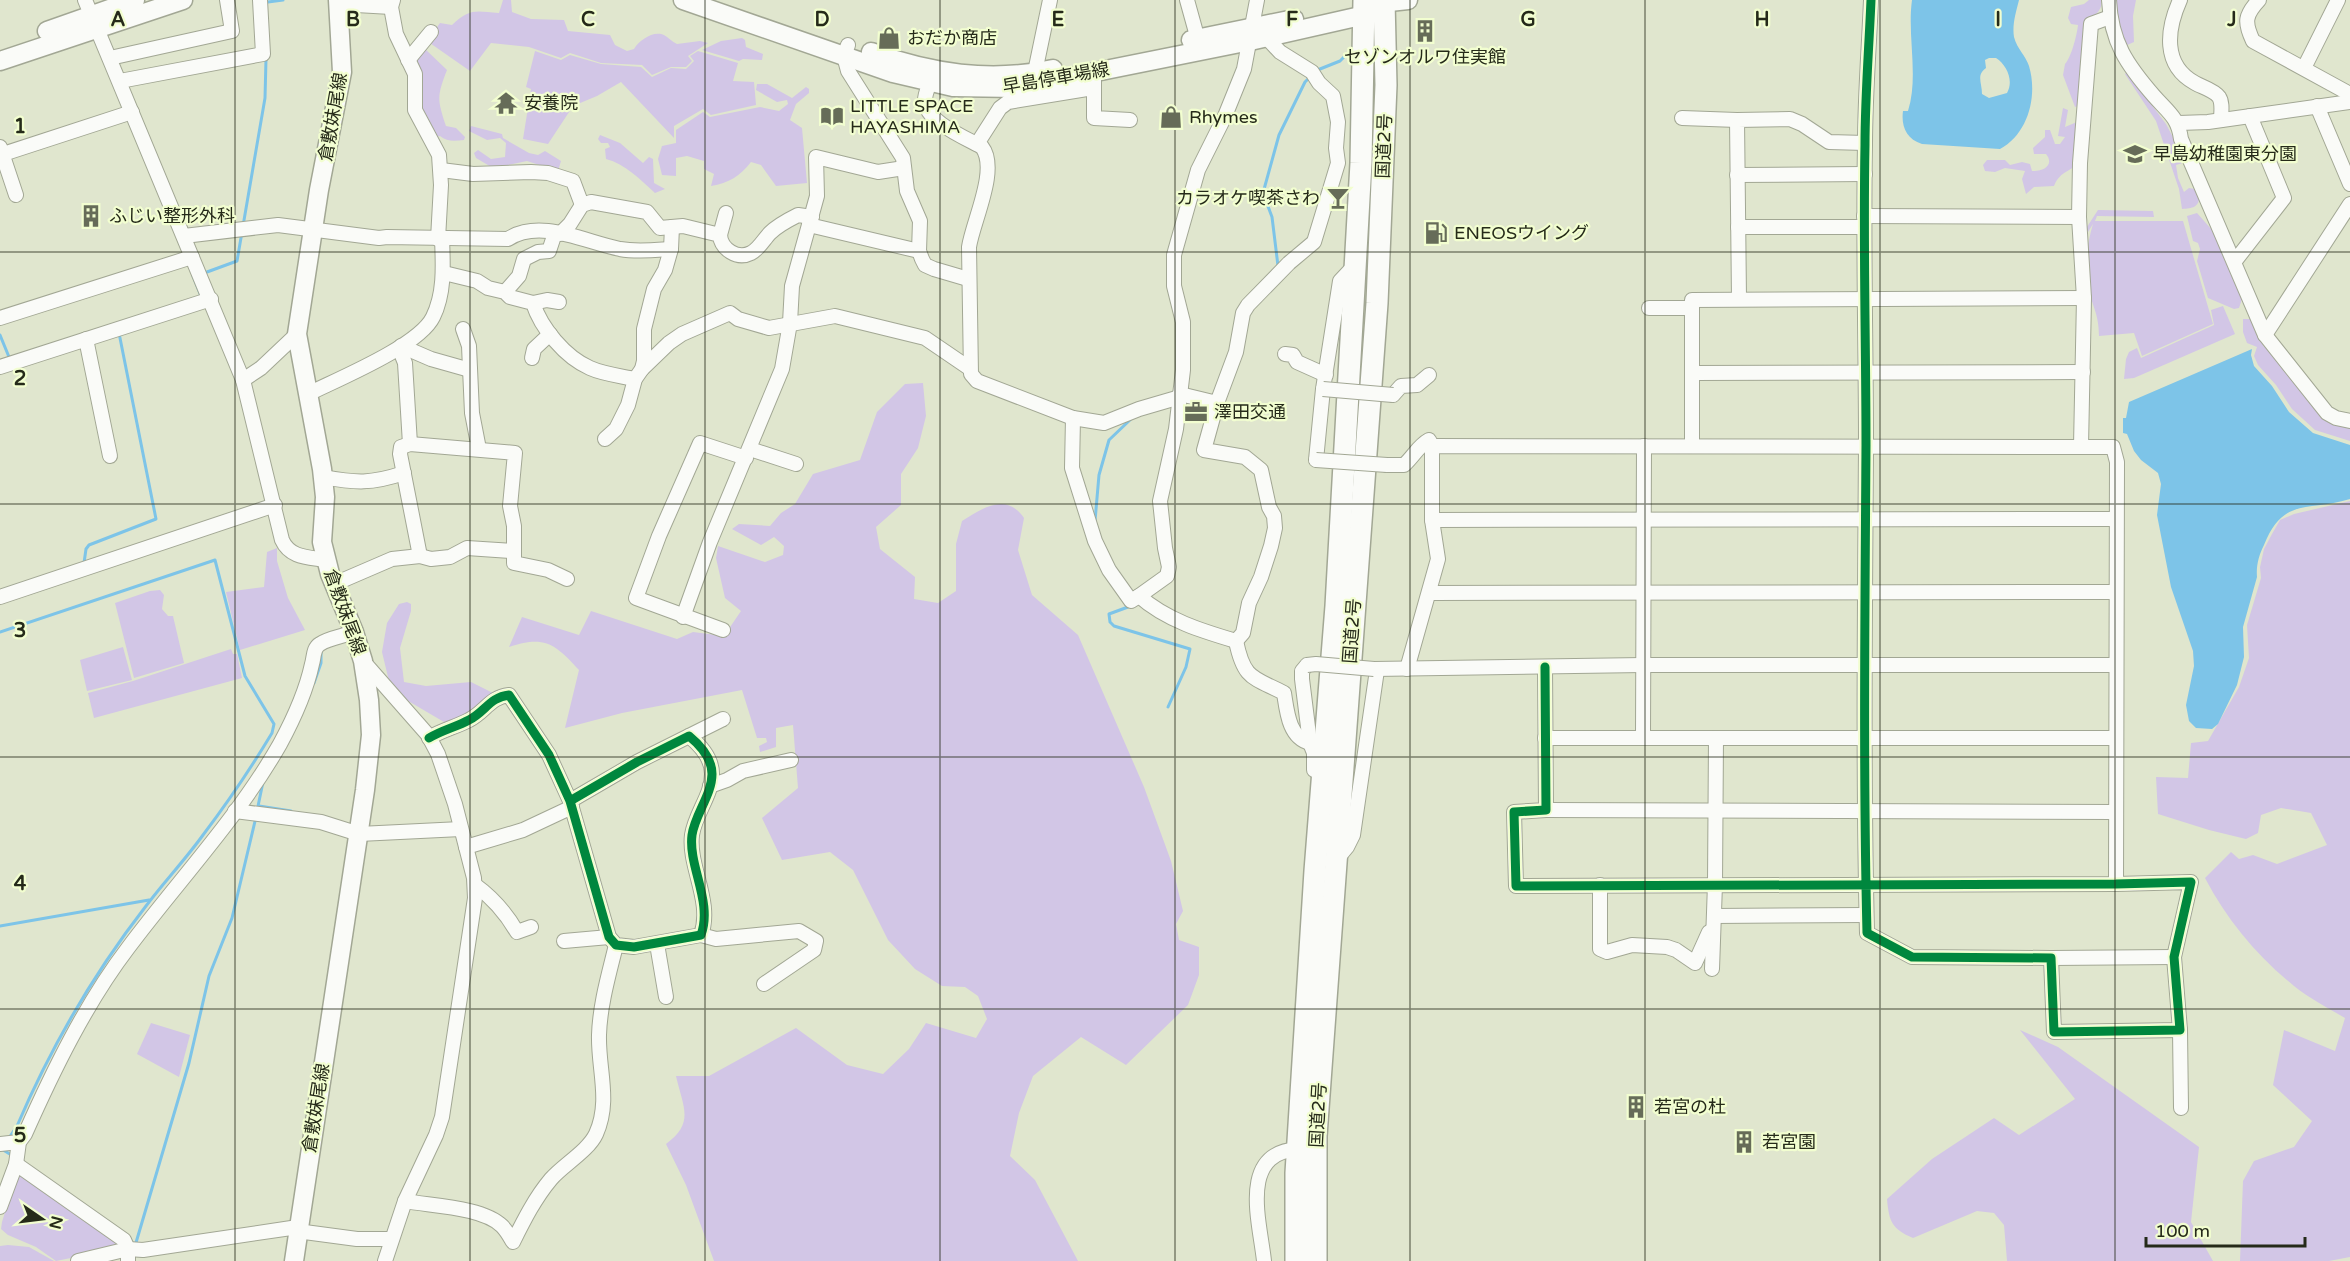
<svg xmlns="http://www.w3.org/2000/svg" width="2350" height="1261" font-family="'Varela Round','Noto Sans JP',sans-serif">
<rect width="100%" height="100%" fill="#e0e6ce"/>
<g fill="#d2c6e6">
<path d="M503,0H511L512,12L531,19L564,20L568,31L610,35L615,45L627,51L634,49C639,40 654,30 664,35C668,37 672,42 677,44L700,41L708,43L688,56L692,61L686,67H671L652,75L642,65L601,63L570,53L561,58L529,47L491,43L470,71L427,41L440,23L452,25C470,8 475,11 499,13Z"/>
<path d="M2089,0H2101C2104,13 2089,17 2083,28L2080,105L2075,107L2063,75L2065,64C2071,58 2077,35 2078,25L2071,24L2068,18L2071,7L2084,4Z"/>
<path d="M2115,0H2136L2133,16L2134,42L2125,46L2117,23Z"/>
<path d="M742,38L745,40L746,47L763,54L762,60L743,59L739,61L702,50L721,41Z"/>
<path d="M424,48L447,70C437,96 437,99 446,126L456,128L465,137L464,140C455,141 447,142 440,136L436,137L418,108L415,58Z"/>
<path d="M535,51L561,60L570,55L601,64L641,67L652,77L671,68L686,69L694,61L690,56L698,51L738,63L733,81L754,82L756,105L711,115L703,109L674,126V138L621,82L597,96L573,106L548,144L523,139L531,89L526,87Z"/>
<path d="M2127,72L2166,124L2186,162L2176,165L2178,178L2184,192L2189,188L2195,189L2200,196C2198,208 2193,208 2182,209L2179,189L2156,121L2125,74Z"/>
<path d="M757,84H767L792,98L806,87L809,89V93L796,104L790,120L802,128L807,183L776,186L761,165L751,162C740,176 729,183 711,186L714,174L704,169V161L687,156L676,158V176L662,175L658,159L662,146L676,143V130L703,112L710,117L760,107L779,111L788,104L787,100L777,102L756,90Z"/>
<path d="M2063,108L2068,110L2065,127L2077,122C2077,131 2080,154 2077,162C2073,172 2060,170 2054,186L2034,187L2026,194L2022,179L2025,171L2005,168L1995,172L1985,171L1983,165L1987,160H2005L2010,165L2022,162L2030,164L2032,171C2043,172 2055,165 2046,154H2034L2033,148L2045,137V130H2050L2055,144H2060L2065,137L2058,136Z"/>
<path d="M471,126L502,134L503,138L529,153L538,155L545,151L561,161L558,171L527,161L493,168L476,158L474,153L478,150L491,159L505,157L506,143L500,138L487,140L469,131Z"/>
<path d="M600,135L620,143L643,163L649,157L653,159L654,183L665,189L655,193C641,180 625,164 606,159L605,149L610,147L608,143H601L598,139Z"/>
<path d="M2098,210L2153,211L2154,217L2097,216L2095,221H2183L2213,324L2142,356L2134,333L2099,336C2099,312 2091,305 2088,285C2085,265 2087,243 2093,224L2088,232L2085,230Z"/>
<path d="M2197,213L2212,230L2223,253L2242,299L2239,308L2234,309L2208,298L2197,261L2200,249L2198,243L2193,241L2187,216Z"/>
<path d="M2223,306L2235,334L2134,378L2124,379L2126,359L2129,352L2137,348L2141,358L2214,325L2211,310Z"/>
<path d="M2243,319H2251L2264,347L2268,344L2297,383L2350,426V441L2315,430L2292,409L2276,385L2258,365L2254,356L2257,347L2247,343L2243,332Z"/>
<path d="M923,383L926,416L918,448L901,474V505L876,527L880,549L915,577L914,599L938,603L956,591V544L962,521C983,508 1006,492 1024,518L1018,550L1032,595L1078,635L1144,787L1171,861L1183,911L1176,924L1179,940L1199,947V975L1188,1005L1126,1065L1081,1037L1033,1076L1019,1113L1010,1156L1035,1180L1078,1261H714L686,1185L666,1144C695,1123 683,1107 676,1076H709L796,1028L847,1065L883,1074L909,1049L926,1023L976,1038L987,1019L978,996L965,987L942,986L915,969L888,940L853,870L830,852L782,860L762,818L798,788L793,725L776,728V747L760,752L759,746L767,742L766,738H757L742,690L622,713L565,728L579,670C555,644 545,635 509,647L522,617L579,635L591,611L677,639L693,632L724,636L741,611L725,598L716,558L718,546L765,562L783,555L784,546L774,537L761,545L732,529L739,524L770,526L781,513L795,504L813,474L860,460L877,412L905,384Z"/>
<path d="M2350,501V1257L2329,1261H2240L2243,1181L2254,1161L2294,1147L2312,1121L2273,1085L2284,1030L2335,1051L2345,1018C2328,1008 2309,998 2294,986C2257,956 2227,920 2205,878L2231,852L2239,859L2253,855L2277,864L2327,845L2311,813L2281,808L2261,815L2258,833L2246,839L2209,830L2158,814L2156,777L2188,778L2191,743L2208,741L2239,687L2249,658L2247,625L2261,578L2260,567L2264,549L2272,534L2280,520L2294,514Z"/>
<path d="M277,548V561L288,598L305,630L240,650L226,592L264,587L267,552Z"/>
<path d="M160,590L164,595L162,609L168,616H173L184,663L134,678L115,603L150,591Z"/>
<path d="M407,602L411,604V611L400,648L404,682L426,686L471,682L493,693L469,716L444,722L398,695L388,677L382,652L387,623L399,604Z"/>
<path d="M123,647L132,680L87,691L80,660Z"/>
<path d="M231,649L233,654H237L242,678L94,718L88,693L133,681Z"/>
<path d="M151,1023L190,1035L179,1077L137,1054Z"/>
<path d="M2020,1030L2058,1047L2199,1147L2191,1222L2213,1261H2007L2004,1225L1994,1213L1977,1211L1913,1238C1892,1229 1889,1222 1887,1199L1932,1159L1994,1118L2019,1135L2075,1099Z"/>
<path d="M18,1170L119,1240L120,1248L56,1261L36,1247L8,1235L1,1229L2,1222Z"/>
<path d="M8,1245L29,1247L54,1261H0V1246Z"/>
</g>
<g fill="#7dc4e8" fill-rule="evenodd">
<path d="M1912,0H2019C2016,12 2012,25 2014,37C2017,49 2026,56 2029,66C2038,96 2028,134 2000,149L1922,144C1906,139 1901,126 1903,111H1908C1919,76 1907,36 1912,0ZM1989,58H1996C2007,65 2014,81 2007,93L1989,98L1982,94C1982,83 1976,75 1986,68L1985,60Z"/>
<path d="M2252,349L2251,355L2254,366L2272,386L2289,412L2313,433L2350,445V499C2308,512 2284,496 2264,545C2259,555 2256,565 2257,577L2243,627L2244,657L2237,685L2218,724L2212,729L2196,728L2189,721L2186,705L2194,666L2193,651L2171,587L2157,515L2161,484L2158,473L2141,460L2134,451L2127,434L2123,433V418H2126L2129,402Z"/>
</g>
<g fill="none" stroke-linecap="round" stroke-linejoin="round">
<g stroke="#7dc4e8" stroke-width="3">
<path d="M268,2L283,0"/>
<path d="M1315,71L1340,61L1345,56"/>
<path d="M243,226L265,98L266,59"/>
<path d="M1278,266L1272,217L1263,193L1279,135L1305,82L1311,76"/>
<path d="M207,272L237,261L242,232"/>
<path d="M193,276L201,296L199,297"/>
<path d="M0,335L9,357"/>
<path d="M1095,521L1099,475L1109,440L1131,419"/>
<path d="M84,563L86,549L89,545L156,519L119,333"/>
<path d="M1126,605L1128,607L1109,614L1110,622L1114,626L1190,649L1186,667L1168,707"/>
<path d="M0,632L215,560L245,676L274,724L272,733C251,768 228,802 203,835C185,860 164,882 146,906C94,973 50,1049 17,1126L9,1138"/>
<path d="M314,683L321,663V652"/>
<path d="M259,806L291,811"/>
<path d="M257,811L263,782"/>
<path d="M0,926L149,900"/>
<path d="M0,1148L13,1156"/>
<path d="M135,1246L189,1063L209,976L232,918L256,817"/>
</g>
<g stroke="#a2a794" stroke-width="16">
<g id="minor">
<path d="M85,0L243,380L282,540C290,558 308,557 326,560"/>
<path d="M393,0L391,7L396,34L415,74V110L439,155L441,185L438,239"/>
<path d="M1187,0L1200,47"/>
<path d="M2109,0C2111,42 2127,65 2154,96C2168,112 2178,117 2181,139L2265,335L2327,413L2336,418L2350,421"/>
<path d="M2180,0C2167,29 2162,65 2195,83C2202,87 2214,90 2219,97C2223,103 2221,113 2221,120"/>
<path d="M2259,0C2245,15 2244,22 2253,41L2350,94"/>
<path d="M339,4L391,7"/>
<path d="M848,45L844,56L848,71L903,158L907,191L920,221L919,251L922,259L925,265L934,269L968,279"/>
<path d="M110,58L232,31L227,0"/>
<path d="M408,60L431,32"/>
<path d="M2304,68L2338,0"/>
<path d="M1035,72L1050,0"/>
<path d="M1094,80V118L1130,120"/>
<path d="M120,81L263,54L260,0"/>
<path d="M930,82C928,88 925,94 925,100C924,121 966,138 982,147C999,169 973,221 969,247L971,374L977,381L1073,418L1104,423L1139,409L1180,397"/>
<path d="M2317,106L2350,184"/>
<path d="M1682,118L1737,120"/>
<path d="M2179,123L2208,122L2350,102"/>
<path d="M977,144L1000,108L1008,102L1093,88"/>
<path d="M0,147L16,195"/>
<path d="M0,155L132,112"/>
<path d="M441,170L473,174L531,172L548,173L573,181L582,205"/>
<path d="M1737,175L1865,174"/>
<path d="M1864,216L2079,217"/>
<path d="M809,225L919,251"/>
<path d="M1738,227H1864"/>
<path d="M560,234L570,224L582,205L591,202L647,212L660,228L683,226L720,235C721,249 737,260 751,253C759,249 764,239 770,233C778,225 788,220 798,215L812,217"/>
<path d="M720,235L726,213"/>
<path d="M184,236L278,225L379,238L387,237L508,239C540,218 585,242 620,249C637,252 654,250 671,249"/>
<path d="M2235,261L2284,198L2250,116"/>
<path d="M444,273L477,281L488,288L505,292L510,297L533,303C541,328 565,357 590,368C603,374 621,376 635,379"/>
<path d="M505,292L519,276L524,259L538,252L549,251L555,233"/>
<path d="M1739,298L1737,120L1790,119L1802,124L1829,142L1865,143"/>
<path d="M533,303L547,300L559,302"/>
<path d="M1649,308H1692"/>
<path d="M0,318L192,257"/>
<path d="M463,329L469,346L472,413L479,449"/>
<path d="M2265,335L2350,204"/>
<path d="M86,339L110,456"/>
<path d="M401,346L431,359L470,370"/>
<path d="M399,348L405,363L410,444"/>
<path d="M1285,354L1293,355L1297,362L1326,375"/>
<path d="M532,358L534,349L550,334"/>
<path d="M0,367L211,299"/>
<path d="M642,369L669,343L682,334L730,313L738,319L769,328L835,316L925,338L969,368"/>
<path d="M1692,373L2083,372"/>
<path d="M243,380L261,368L297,334"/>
<path d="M308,394C338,379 419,346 433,317C445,293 443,264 442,239"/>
<path d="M1180,394L1217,403L1236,352L1243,313L1248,305L1289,263L1314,242L1338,163L1336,148L1338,122L1333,96L1319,83L1312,72L1280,52L1266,37"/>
<path d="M1393,395L1401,386L1417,385L1429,375"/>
<path d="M1217,403L1204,450L1245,457L1261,470L1269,507L1274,516L1275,528L1271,546L1261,577L1249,603L1243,633L1236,641"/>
<path d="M1073,418L1072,468L1095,541L1109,570L1131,601L1139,596"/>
<path d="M605,439L616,429L628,405L635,379L642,369L644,361V329L654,289L665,270L671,249L672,227"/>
<path d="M1692,445V300L2084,298"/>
<path d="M2081,446L2084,298L2079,217L2080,163L2091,24L2110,17"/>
<path d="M750,449L796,464"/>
<path d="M1316,460L1323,389L1340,281L1355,265"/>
<path d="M1387,465H1404C1414,456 1418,446 1429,440L1432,446"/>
<path d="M323,477C356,483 371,484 404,473"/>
<path d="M1432,520L2116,519"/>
<path d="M420,556L400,454L401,447L410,444L515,453L510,506L514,526V563L548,570L567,579"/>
<path d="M334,584L392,559L420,556L431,559L450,557L467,548L512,551"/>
<path d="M1430,593L2115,592"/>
<path d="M0,597L275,505"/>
<path d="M683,617L710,542L782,369L790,323L792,286L817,196L816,157L878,172L904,168"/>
<path d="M723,630L636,598L659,536L700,443L746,458"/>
<path d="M1236,641C1202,631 1166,620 1139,596L1167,576L1169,567L1165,548L1160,501L1176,429L1183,370V322L1174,286V255L1198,170L1225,116L1244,69L1257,0"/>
<path d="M1236,641C1244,680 1253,677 1284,693C1287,712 1289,738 1310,743"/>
<path d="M363,661L428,735L438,754L455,804L474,878L475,898L442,1117L436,1135L405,1201L385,1261"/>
<path d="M1307,665L1302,671V679L1310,743L1314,753V770"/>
<path d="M1545,667L1546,810L1514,812L1516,886L2116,884L2191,882L2174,957L2180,1030L2054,1032L2051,958L1912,957L1867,933C1863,770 1865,608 1866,445C1866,345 1863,245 1865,145C1865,97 1869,48 1871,0"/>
<path d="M1374,669L1643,665H2115"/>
<path d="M1407,669L1438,559L1432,520V446L2113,447L2117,462L2116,884"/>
<path d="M689,736L723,719"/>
<path d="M429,738C442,730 456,727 469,720C485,712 490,697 509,695L549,755L570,801L609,937L616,945L634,947L701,935C713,902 688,866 692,835C695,814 712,795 712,774C712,758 700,745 689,736L637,762L570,801"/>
<path d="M1545,738H2115"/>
<path d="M1643,738L1644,446"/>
<path d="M710,786L727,780L743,771L791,760"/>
<path d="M1546,810L2116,812"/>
<path d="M235,811L321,822L359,834L461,829"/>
<path d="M466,847L523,830L572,807"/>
<path d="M1337,859L1347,847L1353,835L1377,670"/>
<path d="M475,885C493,898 506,913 517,932L531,927"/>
<path d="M1600,885V949L1607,952L1632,945L1667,947L1676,950L1695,963L1709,932"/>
<path d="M1714,916L1866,915"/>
<path d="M701,935L716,939L799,931L816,941L814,950L764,984"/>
<path d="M564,941L609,937"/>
<path d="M657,944L666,997"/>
<path d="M2051,958L2174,957"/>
<path d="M1712,969L1715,884L1716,738"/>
<path d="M2180,1030L2181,1108"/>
<path d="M0,1144L19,1142"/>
<path d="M16,1164L124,1240L128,1249V1261"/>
<path d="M405,1201C432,1206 483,1207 502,1226C507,1231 510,1237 513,1242C524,1220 535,1198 551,1179C563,1165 588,1151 596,1134C611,1101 598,1069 599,1035C600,1004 609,974 616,945"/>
<path d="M0,1207L16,1164L19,1142L25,1134C53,1071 86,1003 128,948C178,881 238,818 280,744C293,720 306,692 312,664C314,658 313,648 320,644C328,638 344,636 354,632"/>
<path d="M297,1231L357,1239H391"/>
<path d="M78,1261L128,1249L143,1250L298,1227"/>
<path d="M1264,1261C1260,1222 1238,1153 1298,1149"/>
</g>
</g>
<g stroke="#a2a794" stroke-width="21">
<g id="major">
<path d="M683,0L893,73L953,87L1016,88L1250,41L1365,15L1375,9"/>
<path d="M1371,4L1408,0"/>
<path d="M47,31L135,0"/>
<path d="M1191,40L1294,19"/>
<path d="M871,52C930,73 990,83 1053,69"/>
<path d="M0,61L183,0"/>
<path d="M294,1261L365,790L371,735L369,700L363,661L354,632L330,574L322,542L325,497L322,469L297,334L319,190L342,72L338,0"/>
</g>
</g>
<g stroke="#a2a794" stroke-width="24">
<g id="highway">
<path d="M1296,1261V1173L1315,871L1336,606L1361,163L1364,0"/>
<path d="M1316,1261V1136L1377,303L1386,85L1384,0"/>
</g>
</g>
<use href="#minor" stroke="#fafbf8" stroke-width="14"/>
<use href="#major" stroke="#fafbf8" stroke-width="18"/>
<use href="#highway" stroke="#fafbf8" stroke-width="21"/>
<g stroke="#a2a794" stroke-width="16" stroke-linecap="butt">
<g id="minor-bridge">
<path d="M1323,389L1393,395"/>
<path d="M1316,460L1387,465"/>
<path d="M1307,665L1316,664L1374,669"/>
</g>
</g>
<use href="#minor-bridge" stroke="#fafbf8" stroke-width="14"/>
<g stroke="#f2fed0" stroke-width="13">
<g id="cycleway">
<path d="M1545,667L1546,810L1514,812L1516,886L2116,884L2191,882L2174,957L2180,1030L2054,1032L2051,958L1912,957L1867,933C1863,770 1865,608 1866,445C1866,345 1863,245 1865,145C1865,97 1869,48 1871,0"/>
<path d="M429,738C442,730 456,727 469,720C485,712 490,697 509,695L549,755L570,801L609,937L616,945L634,947L701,935C713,902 688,866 692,835C695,814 712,795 712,774C712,758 700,745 689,736L637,762L570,801"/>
</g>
</g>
<use href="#cycleway" stroke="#00873e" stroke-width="9"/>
</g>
<path fill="none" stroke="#252a19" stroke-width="1.5" stroke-opacity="0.55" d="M235,0V1261M470,0V1261M705,0V1261M940,0V1261M1175,0V1261M1410,0V1261M1645,0V1261M1880,0V1261M2115,0V1261M0,252H2350M0,504H2350M0,757H2350M0,1009H2350"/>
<defs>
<g id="building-bare" transform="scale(1.8)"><path d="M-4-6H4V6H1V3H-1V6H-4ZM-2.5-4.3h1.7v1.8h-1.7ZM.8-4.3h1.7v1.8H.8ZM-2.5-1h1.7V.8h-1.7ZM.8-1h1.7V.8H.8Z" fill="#666c58" stroke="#f2fed0" stroke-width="2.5" paint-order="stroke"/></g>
<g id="shop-bare" transform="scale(1.8)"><path d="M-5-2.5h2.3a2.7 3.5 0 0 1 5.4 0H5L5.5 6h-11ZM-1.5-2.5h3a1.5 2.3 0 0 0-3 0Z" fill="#666c58" stroke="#f2fed0" stroke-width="2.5" paint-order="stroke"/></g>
<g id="temple-bare" transform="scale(1.8)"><path d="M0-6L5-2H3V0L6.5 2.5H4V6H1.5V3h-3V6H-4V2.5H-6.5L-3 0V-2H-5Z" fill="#666c58" stroke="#f2fed0" stroke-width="2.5" paint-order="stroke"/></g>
<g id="library-bare" transform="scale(1.8)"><path d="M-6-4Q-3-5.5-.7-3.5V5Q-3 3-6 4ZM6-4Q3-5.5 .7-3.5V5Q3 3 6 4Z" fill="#666c58" stroke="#f2fed0" stroke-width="2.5" paint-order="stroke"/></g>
<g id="school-bare" transform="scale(1.8)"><path d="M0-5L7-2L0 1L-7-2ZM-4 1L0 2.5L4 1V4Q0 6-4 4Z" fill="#666c58" stroke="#f2fed0" stroke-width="2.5" paint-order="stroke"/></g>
<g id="bar-bare" transform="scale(1.8)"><path d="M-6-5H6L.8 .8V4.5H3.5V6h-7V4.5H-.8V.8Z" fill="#666c58" stroke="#f2fed0" stroke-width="2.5" paint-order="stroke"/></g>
<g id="fuel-bare" transform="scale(1.8)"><path d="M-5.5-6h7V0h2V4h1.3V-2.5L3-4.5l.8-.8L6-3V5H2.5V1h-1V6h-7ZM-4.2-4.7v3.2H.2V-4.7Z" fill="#666c58" stroke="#f2fed0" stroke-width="2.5" paint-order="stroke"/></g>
<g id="office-bare" transform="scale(1.8)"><path d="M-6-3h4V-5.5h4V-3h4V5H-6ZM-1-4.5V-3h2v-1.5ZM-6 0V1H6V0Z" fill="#666c58" stroke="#f2fed0" stroke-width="2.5" paint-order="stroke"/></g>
</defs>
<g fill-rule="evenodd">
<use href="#building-bare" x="1425" y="31"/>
<use href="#shop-bare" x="889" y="38"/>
<use href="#temple-bare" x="506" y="103"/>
<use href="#library-bare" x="832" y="116"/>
<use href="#shop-bare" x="1171" y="117"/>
<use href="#school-bare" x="2135" y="154"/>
<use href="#bar-bare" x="1338" y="198"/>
<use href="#building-bare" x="91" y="216"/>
<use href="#fuel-bare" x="1436" y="233"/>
<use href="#office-bare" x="1196" y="412"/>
<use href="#building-bare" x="1636" y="1107"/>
<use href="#building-bare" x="1744" y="1142"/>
</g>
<g text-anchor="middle" stroke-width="4.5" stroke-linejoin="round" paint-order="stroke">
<g font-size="18" fill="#252a19" stroke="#f2fed0" text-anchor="start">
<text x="907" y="44">おだか商店</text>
<text x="1425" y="63" text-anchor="middle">セゾンオルワ住実館</text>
<text x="524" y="109">安養院</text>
<text x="850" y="112">LITTLE SPACE<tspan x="850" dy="21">HAYASHIMA</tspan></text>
<text x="1189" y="123">Rhymes</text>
<text x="2153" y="160">早島幼稚園東分園</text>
<text x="1320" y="204" text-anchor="end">カラオケ喫茶さわ</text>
<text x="109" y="222">ふじい整形外科</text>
<text x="1454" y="239">ENEOSウイング</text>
<text x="1214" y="418">澤田交通</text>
<text x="1654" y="1113">若宮の杜</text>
<text x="1762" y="1148">若宮園</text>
</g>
<g font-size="18" fill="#252a19" stroke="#f2fed0">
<text transform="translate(1056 78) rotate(-10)" y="6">早島停車場線</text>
<text transform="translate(333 117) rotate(-80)" y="6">倉敷妹尾線</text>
<text transform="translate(1384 146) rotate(-88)" y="6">国道2号</text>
<text transform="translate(345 612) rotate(70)" y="6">倉敷妹尾線</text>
<text transform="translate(1352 631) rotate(-86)" y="6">国道2号</text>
<text transform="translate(316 1108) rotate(-81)" y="6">倉敷妹尾線</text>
<text transform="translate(1318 1115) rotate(-87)" y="6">国道2号</text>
</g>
</g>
<g font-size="20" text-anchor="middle" font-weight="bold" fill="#252a19" stroke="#f2fed0" stroke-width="4.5" stroke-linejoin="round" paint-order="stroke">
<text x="118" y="26">A</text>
<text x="353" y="26">B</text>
<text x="588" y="26">C</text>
<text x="822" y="26">D</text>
<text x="1058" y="26">E</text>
<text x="1292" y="26">F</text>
<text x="1528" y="26">G</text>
<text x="1762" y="26">H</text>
<text x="1998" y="26">I</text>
<text x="2232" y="26">J</text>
<text x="20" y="133">1</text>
<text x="20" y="385">2</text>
<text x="20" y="637">3</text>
<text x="20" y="890">4</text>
<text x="20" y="1142">5</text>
</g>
<g transform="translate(42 1219) rotate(104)" stroke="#f2fed0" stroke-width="4.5" paint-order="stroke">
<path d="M0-4.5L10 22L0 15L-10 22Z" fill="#252a19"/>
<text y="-9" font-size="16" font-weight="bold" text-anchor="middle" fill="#252a19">N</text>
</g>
<path d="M2146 1237v9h159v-9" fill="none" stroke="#252a19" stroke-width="3"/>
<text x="2155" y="1237" font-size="18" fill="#252a19" stroke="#f2fed0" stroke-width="4.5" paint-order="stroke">100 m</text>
</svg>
